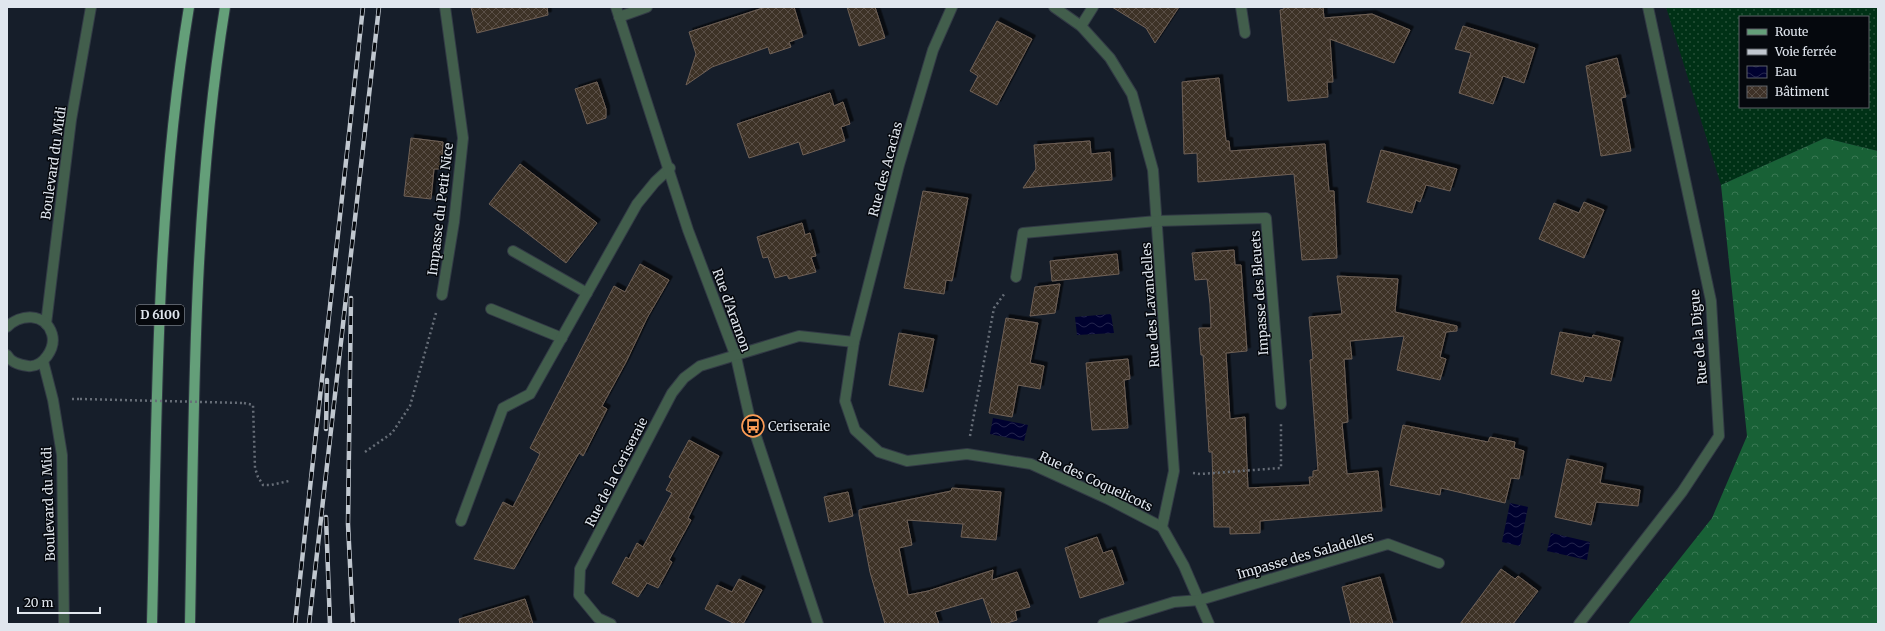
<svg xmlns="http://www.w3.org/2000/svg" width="1885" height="631" font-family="Merriweather,serif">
<defs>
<pattern id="grass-dots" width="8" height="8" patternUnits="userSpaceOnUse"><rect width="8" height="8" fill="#003116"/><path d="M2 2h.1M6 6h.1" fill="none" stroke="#254f38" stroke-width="1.8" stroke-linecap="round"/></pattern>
<pattern id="forest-crowns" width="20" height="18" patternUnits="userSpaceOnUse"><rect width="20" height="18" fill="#186136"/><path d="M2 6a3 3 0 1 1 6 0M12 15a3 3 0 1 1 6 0" fill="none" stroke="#397853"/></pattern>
<pattern id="water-waves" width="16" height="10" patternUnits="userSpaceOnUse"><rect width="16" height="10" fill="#000130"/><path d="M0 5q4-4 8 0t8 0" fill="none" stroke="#25264e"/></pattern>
<pattern id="building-cross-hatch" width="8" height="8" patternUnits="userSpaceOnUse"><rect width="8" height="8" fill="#3e3127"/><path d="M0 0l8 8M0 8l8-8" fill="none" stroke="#5a4f47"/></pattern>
<filter id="shadow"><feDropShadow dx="3.5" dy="-3.5" stdDeviation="0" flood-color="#0009"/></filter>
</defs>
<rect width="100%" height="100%" fill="#161e2a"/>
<path fill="url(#grass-dots)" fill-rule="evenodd" d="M1666,7H1878V151L1825,138L1721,185ZM1740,17H1868V107H1740Z"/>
<path fill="url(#forest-crowns)" d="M1825,138L1878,151V624H1628L1712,518L1747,436L1721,185Z"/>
<g fill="url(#water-waves)">
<path d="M1111,314L1114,333L1077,335L1075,317Z"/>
<path d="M993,418L1028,425L1024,441L990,434Z"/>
<path d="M1510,503L1528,507L1520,546L1502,542Z"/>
<path d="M1551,533L1590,542L1587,560L1547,551Z"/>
</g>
<g fill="url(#building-cross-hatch)" stroke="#6f6156" filter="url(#shadow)">
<path d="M471,7H547L548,15L477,33Z"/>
<path d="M766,7H794L803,37L789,42L791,47L770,54L768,47L712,67L686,85L696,54L689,32Z"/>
<path d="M847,7H875L885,38L859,46Z"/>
<path d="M1112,7H1179L1155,43L1146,28Z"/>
<path d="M1284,7H1323L1324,18L1372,14L1410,30L1394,63L1330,39L1333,82H1327L1328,97L1288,101L1280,10L1284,9Z"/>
<path d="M997,21L1032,39L997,105L970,91L978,76L970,71Z"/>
<path d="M1463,26L1535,48L1524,83L1503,76L1493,104L1459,93L1471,53L1455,49Z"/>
<path d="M1617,58L1626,97L1621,98L1631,151L1601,156L1586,66Z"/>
<path d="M1219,78L1226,141H1229L1230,151L1325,144L1329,191H1334L1337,258L1302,260L1294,174L1198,182L1197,153L1184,154L1182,82Z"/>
<path d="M597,82L606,109V118L587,124L575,89Z"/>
<path d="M830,93L834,106L843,102L850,124L841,127L845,141L803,155L799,142L749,158L737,124Z"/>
<path d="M411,138L443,142L441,169H434L431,199L404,196Z"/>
<path d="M1090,141L1091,154L1110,152L1112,180L1023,188L1036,169L1034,145Z"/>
<path d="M1381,150L1457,169L1450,191L1426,185L1420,202L1416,200L1412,213L1367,202Z"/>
<path d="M520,164L597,223L566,263L489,204Z"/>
<path d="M923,191L968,198L952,281L946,280L944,294L904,288Z"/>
<path d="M1584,202L1604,210L1584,258L1539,239L1554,203L1579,213Z"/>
<path d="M802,223L805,235L810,233L816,256L811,257L816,272L789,279L787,275L775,278L768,257L763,258L757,237Z"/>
<path d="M1234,250L1235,265H1241L1247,351L1226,353L1230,419L1245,417L1248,488L1310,485L1309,477H1313V471L1318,470L1310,360L1313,359L1309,317L1342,314L1337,276L1398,279L1395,312L1457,326V331L1446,332L1440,357L1446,359L1440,380L1397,370L1404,336L1350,341L1352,359H1344L1348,422L1342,423L1347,474L1378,471L1382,511L1260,521V533L1230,534V527H1214L1212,452H1209L1203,355H1201L1199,328H1211L1210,304L1207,279L1195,280L1192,253Z"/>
<path d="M1117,254L1119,274L1052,281L1050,261Z"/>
<path d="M640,264L669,280L647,318L626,362L602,406L607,409L583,456L579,453L514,569L474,559L503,502L513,507L540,454L530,448L614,286L625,292Z"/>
<path d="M1060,284L1055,313L1030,316L1035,287Z"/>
<path d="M1006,318L1038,323L1030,363L1044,366L1040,389L1018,385L1012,417L989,413Z"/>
<path d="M1560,332L1592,338L1593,335L1620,341L1611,381L1585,376L1583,382L1551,374Z"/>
<path d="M899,333L934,339L923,392L889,385Z"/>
<path d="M1128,359L1130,379L1124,380L1128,428L1092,430L1086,363Z"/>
<path d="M1403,425L1488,442L1490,437L1515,442L1514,448L1524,451L1519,479L1511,478L1505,503L1441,488L1440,495L1390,485Z"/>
<path d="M689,440L719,456L688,518L691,520L669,560L672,562L658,588L647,583L638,597L612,583L626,557L629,559L637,543L643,547L672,493L666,490L672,479L669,477Z"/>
<path d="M1567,459L1603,467L1600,483L1640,490L1638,506L1596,502L1591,525L1555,517Z"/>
<path d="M952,488L1001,492L996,540L961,537L963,524L907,520L912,545L899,548L908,595L928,591L993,570L992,580L1017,572L1030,607L1015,611L1017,620L1004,624H992L983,598L935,612L939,624H885L870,572L859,515V510L951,491Z"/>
<path d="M848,492L853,516L829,522L824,497Z"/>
<path d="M1097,537L1103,553L1112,550L1124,584L1080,598L1065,548Z"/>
<path d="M1501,569L1515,579L1518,576L1538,591L1513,624H1460Z"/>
<path d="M1380,577L1393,624H1351L1342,587Z"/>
<path d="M739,579L762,590L743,624H735L705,609L717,585L732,592Z"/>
<path d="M525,599L533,624H460L459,619Z"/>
</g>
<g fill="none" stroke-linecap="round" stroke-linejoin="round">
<g stroke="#323a45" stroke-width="12">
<g id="service">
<path d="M513,251L587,293"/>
<path d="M491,309L562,338"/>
<path d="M461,521L503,408L530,394L637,204L655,182L670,168"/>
</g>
</g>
<g stroke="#323a45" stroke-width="12">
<g id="minor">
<path d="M616,7L688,230L736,357L749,415L818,624"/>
<path d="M952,7L933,50L899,165L854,342L845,401L855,430L879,452L907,461L967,454L1031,464L1108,499L1162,527"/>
<path d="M1054,7L1081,26L1110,58L1132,94L1153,170L1174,471L1162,527L1184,566L1209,624"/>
<path d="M1241,7L1245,33"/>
<path d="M619,17L647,7"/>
<path d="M1081,26L1093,7"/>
<path d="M1016,277L1023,233L1157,221L1266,218L1281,404"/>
<path d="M442,295L454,222L463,138L445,7"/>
<path d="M46,324L71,120L91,7"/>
<path d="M7,327C20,314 45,312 52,334C56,348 43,368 28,366C20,365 11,363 7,355"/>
<path d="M43,361L53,400L62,455L64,624"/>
<path d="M611,624L598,618L579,595L580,569L672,393L684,378L700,366L799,336L854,342"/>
<path d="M1103,624L1174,602L1200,600L1388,544L1439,563"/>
<path d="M1579,624L1682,492L1719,436L1711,301L1648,7"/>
</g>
</g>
<g stroke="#323a45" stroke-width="12">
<g id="primary">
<path d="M152,624C157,418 155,211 189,7"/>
<path d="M190,624C194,418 192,211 225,7"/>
</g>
</g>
<g stroke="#676e78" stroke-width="2.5" stroke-dasharray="2 3" stroke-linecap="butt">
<path d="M72,399H80"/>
<path d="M244,403L253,405L255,468L258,477L263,485H271L289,481"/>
<path d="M970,436L994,308L1005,293"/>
<path d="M365,452L392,433L410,406L436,313"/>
<path d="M1193,473L1200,474L1281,468V422"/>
</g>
<use href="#service" stroke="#425e4c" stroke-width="10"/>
<use href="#minor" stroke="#425e4c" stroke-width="10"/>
<use href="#primary" stroke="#649f79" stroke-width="10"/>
<g stroke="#c0c7cf" stroke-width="4.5">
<g id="rail">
<path d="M351,298L348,524L353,624"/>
<path d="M326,429L327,380"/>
<path d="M326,517L330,624"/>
<path d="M295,624L363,7"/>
<path d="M309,624L379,7"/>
</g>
</g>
<use href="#rail" stroke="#05080d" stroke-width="3" stroke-dasharray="9" stroke-linecap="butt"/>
<path stroke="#676e78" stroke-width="2.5" stroke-dasharray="2 3" stroke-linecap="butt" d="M80,399L244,403"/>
</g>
<defs>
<g id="bus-ring" transform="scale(1.15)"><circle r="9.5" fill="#05080d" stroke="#fd9c56" stroke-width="1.5"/><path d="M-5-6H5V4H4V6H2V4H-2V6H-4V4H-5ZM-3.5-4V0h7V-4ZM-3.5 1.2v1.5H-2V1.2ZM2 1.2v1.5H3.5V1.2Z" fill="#fd9c56"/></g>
</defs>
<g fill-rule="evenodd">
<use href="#bus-ring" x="753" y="426"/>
</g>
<g text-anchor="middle" stroke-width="3" stroke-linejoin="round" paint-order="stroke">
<rect fill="#05080d" stroke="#9ea3aa" stroke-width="1" x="136" y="305" width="48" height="20" rx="3"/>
<g font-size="12" font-weight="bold" fill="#e0e6ee">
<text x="160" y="319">D 6100</text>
</g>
<g font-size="13" fill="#e0e6ee" stroke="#05080d">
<text transform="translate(53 163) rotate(-82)" y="5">Boulevard du Midi</text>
<text transform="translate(885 169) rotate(-75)" y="5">Rue des Acacias</text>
<text transform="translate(440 209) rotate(-83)" y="5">Impasse du Petit Nice</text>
<text transform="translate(1259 293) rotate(-94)" y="5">Impasse des Bleuets</text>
<text transform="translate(1150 305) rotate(-94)" y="5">Rue des Lavandelles</text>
<text transform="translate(732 310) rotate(70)" y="5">Rue d'Aramon</text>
<text transform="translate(1698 337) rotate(-95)" y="5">Rue de la Digue</text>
<text transform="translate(616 472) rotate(-63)" y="5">Rue de la Ceriseraie</text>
<text transform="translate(1096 481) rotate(25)" y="5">Rue des Coquelicots</text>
<text transform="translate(48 504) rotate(-92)" y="5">Boulevard du Midi</text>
<text transform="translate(1305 555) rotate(-16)" y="5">Impasse des Saladelles</text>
</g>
<g font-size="13" fill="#e0e6ee" stroke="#05080d" text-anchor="start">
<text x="768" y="431">Ceriseraie</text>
</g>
</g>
<rect width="1885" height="631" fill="none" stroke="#e0e6ee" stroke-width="16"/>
<rect x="1739" y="16" width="130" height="92" fill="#05080d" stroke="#5d6167"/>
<rect x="1747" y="29" width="20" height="6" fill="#649f79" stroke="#5d6167"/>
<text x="1775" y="36" font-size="12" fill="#e0e6ee">Route</text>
<rect x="1747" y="49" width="20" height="6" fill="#c0c7cf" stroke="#5d6167"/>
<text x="1775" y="56" font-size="12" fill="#e0e6ee">Voie ferrée</text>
<rect x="1747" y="66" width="20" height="12" fill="url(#water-waves)" stroke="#5d6167"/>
<text x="1775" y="76" font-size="12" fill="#e0e6ee">Eau</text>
<rect x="1747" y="86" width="20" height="12" fill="url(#building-cross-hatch)" stroke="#5d6167"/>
<text x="1775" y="96" font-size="12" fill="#e0e6ee">Bâtiment</text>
<path d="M18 607v6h82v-6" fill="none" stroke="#e0e6ee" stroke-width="2"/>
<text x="24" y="607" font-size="12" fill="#e0e6ee" stroke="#05080d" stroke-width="3" paint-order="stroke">20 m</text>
</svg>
